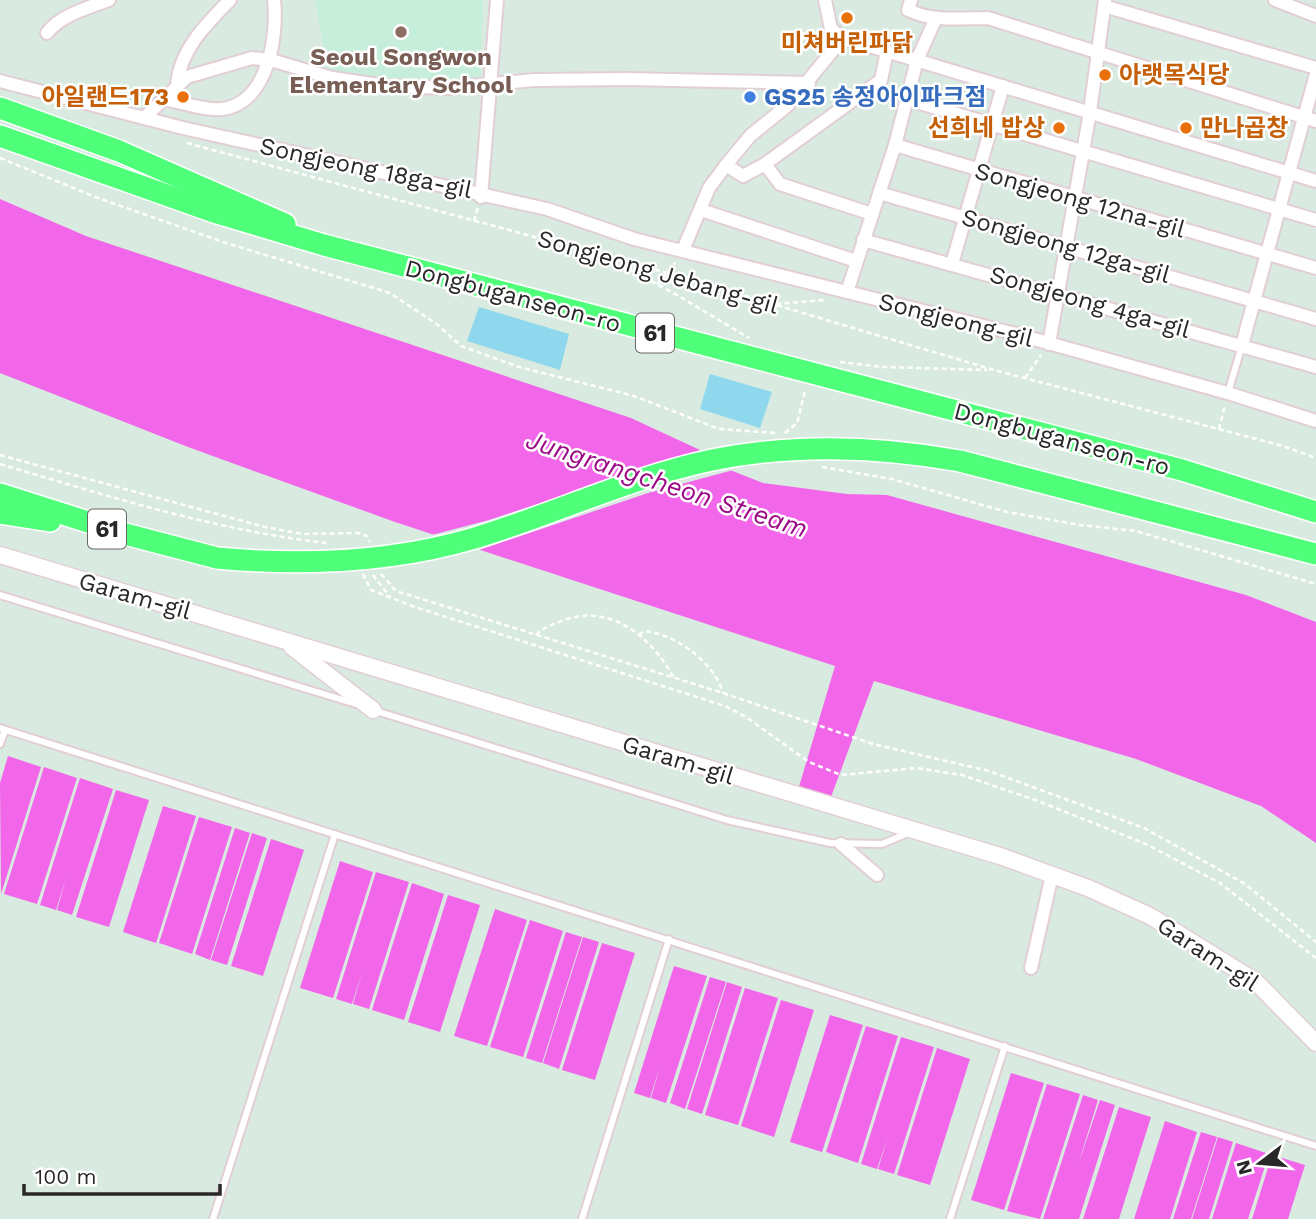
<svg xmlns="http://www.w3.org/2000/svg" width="1316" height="1219" font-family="'Work Sans','Noto Sans KR',sans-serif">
<rect width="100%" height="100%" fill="#d9ebe0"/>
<path fill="#c7eeda" d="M315,0H483L480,76L477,80L434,84L328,75Z"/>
<g fill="#8ed7ec">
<path d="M479,307L569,334L560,370L467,341Z"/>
<path d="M710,374L772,392L760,428L700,409Z"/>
</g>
<g fill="#f267e9">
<path d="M0,199L86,236L631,418L700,450L730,470L763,483L847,494L887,495L1246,595L1316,622V843L1261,806L1136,759L874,681L831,797L798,790L835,666L395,522L188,447L0,373Z"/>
<path d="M8,756L41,767L1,894L0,783Z"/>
<path d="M44,767L77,778L37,904L4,894Z"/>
<path d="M80,778L113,789L72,915L57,910L66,878L56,910L40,905Z"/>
<path d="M116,790L149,800L109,927L76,917Z"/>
<path d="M163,806L196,816L156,943L123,932Z"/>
<path d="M199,817L232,827L192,954L159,943Z"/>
<path d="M235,828L250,833L210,960L195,954Z"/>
<path d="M252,833L267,838L227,965L211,960Z"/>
<path d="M271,839L304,850L263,976L231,966Z"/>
<path d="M340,861L373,872L333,998L300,988Z"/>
<path d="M376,872L409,882L369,1009L353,1004L362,972L352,1004L336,999Z"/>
<path d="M412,883L444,894L404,1020L372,1010Z"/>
<path d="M448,895L480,905L440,1032L408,1022Z"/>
<path d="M495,909L527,920L487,1046L454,1036Z"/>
<path d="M530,920L563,931L523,1057L490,1047Z"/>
<path d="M566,932L582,937L542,1063L526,1058Z"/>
<path d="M583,937L599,942L559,1069L543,1063Z"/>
<path d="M602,943L635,953L595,1080L562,1070Z"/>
<path d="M674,966L707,976L666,1103L651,1098L660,1066L650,1098L634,1093Z"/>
<path d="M710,977L726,982L685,1109L670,1103Z"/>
<path d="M727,982L742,987L702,1114L687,1109Z"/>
<path d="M745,988L778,998L738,1125L705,1115Z"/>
<path d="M781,1000L814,1010L774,1137L741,1126Z"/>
<path d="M830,1015L863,1025L822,1152L790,1142Z"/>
<path d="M866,1026L898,1036L858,1163L826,1152Z"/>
<path d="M901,1037L934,1047L894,1174L878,1169L888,1137L877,1169L861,1164Z"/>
<path d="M937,1048L970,1059L930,1185L897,1175Z"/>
<path d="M1011,1073L1044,1083L1004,1210L971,1200Z"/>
<path d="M1047,1084L1080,1094L1040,1219L1007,1211Z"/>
<path d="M1083,1095L1098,1100L1078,1165L1100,1100L1115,1105L1079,1219H1043Z"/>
<path d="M1119,1107L1151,1117L1119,1219H1083Z"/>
<path d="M1165,1121L1197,1132L1170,1219H1134Z"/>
<path d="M1201,1132L1217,1137L1191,1219H1173Z"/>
<path d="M1218,1137L1233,1142L1209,1219H1192Z"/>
<path d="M1236,1143L1269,1154L1248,1219H1212Z"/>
<path d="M1272,1155L1305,1165L1288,1219H1252Z"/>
</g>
<path fill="#d9ebe0" d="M704,449L737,469L648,493L476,551L428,536L489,520Z"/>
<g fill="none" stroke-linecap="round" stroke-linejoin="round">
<g stroke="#e2ced6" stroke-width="10">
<g id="lane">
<path d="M1228,393L1242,345"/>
<path d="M0,595L356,704"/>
<path d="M373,710L727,820L830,843L882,844L908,833"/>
<path d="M0,728L1316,1146"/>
<path d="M0,744L5,730"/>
<path d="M213,1219L335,834"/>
<path d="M582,1219L669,939"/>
<path d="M950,1219L1005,1046"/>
</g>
</g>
<g stroke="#e2ced6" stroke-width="16">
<g id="street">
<path d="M825,0L831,29L843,38L1316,181"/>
<path d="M911,0L908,10C932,22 961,18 988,18L1316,121"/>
<path d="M1275,0L1316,16"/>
<path d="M1104,6L1316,68"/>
<path d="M47,33C59,16 89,7 109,0"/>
<path d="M0,81L183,128L547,209L634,239L1016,334L1231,394L1316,421"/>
<path d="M177,86C179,51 206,24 230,0"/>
<path d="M163,99C181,102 205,111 222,109C268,103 278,36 274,0"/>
<path d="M906,99L1316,220"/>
<path d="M144,118L187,77L252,58L271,60L332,78L386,86L450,88L534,80L627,79L809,83"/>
<path d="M895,145L1316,268"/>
<path d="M765,164L881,80L887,51"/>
<path d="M726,165L743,176L765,164L780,184L872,214"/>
<path d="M879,193L1316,319"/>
<path d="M481,197L497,0"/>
<path d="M701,210L856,261"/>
<path d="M863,240L1316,367"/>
<path d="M683,250L709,188L726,165L750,136L788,105L843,38"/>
<path d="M952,264L1003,86"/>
<path d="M847,292L895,145L917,60L936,18"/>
<path d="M1049,344L1090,112L1105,0"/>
<path d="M1242,345L1316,74"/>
<path d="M841,844L877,875"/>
<path d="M1031,968L1052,875"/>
</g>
</g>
<g stroke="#e2ced6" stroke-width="19">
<g id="secondary">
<path d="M0,555L1003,857L1088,888L1150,916L1255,981L1316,1043"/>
<path d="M292,647L373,710"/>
</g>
</g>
<g stroke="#fff" stroke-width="24">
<g id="highway">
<path d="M0,108L119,151L285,224"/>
<path d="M0,136L217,213L324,245L1182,470L1316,512"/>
<path d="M960,461L1316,554"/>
<path d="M0,494L129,535L217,558"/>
<path d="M0,513L50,521"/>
</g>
</g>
<g stroke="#fff" stroke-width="2.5" stroke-dasharray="5 3.5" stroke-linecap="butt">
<path d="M187,143L679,276L994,370L1283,446L1316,458"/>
<path d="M0,158L98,198L226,243L390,293L438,325L461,346L519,367L634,396L719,429L776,433"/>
<path d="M474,221L478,207"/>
<path d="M606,257L677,295L749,338"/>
<path d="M657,284L675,263"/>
<path d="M776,304L825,300"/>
<path d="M840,362L883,367L987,370"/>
<path d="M1025,378L1041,355"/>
<path d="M1219,429L1225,405"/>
<path d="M785,433L797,423L805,391"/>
<path d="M0,455L265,527L302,534L358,533L367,536L370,542"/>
<path d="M0,464C107,496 215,530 326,543"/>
<path d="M822,467L892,479L1007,512L1080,525L1136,531L1316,584"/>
<path d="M363,574L371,590L415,607L725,706L746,717L809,762L841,775L916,768L962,775L1038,801L1146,844L1220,883L1316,958"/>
<path d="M381,574L396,591L723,693L873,744L989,771L1144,828L1245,884L1316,942"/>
<path d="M373,575L390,597"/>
<path d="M536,635C543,627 554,624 564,620C612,603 652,638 674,678"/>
<path d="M639,635L644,631C676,634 714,662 723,693"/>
</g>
<use href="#lane" stroke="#fff" stroke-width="6"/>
<use href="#street" stroke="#fff" stroke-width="12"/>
<use href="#secondary" stroke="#fff" stroke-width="16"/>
<use href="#highway" stroke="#50ff79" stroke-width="21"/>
<g stroke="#fff" stroke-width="24" stroke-linecap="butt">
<path id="highway-bridge" d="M217,558C304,566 390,563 475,538C554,514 631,477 712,460C796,443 877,446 960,461"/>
</g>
<use href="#highway-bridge" stroke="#50ff79" stroke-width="21"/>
</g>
<g fill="#e8710a" stroke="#fff" stroke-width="2.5">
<circle cx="847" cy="18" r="7"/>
<circle cx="1105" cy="75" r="7"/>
<circle cx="183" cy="97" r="7"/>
<circle cx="1059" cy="128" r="7"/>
<circle cx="1186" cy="128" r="7"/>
</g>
<circle fill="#8d6e63" stroke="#fff" stroke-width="2.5" cx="401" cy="32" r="7"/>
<circle fill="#3f7fe0" stroke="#fff" stroke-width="2.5" cx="750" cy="97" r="7"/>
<g text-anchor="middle" stroke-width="5" stroke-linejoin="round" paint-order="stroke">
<g fill="#fff" stroke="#686868" stroke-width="2">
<rect x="636" y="313.5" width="38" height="39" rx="5"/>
<rect x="88" y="509.5" width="38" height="39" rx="5"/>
</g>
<g font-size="23" font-weight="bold" fill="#282828">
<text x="655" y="341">61</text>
<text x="107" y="537">61</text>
</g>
<g font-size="24" font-weight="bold" fill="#c56008" stroke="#fff" text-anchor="start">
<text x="847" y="51" text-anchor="middle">미쳐버린파닭</text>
<text x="1119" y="83">아랫목식당</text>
<text x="169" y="105" text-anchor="end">아일랜드173</text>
<text x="1045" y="136" text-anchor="end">선희네 밥상</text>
<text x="1200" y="136">만나곱창</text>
</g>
<g font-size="24" font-weight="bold" fill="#785e54" stroke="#fff">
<text x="401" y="65">Seoul Songwon<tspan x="401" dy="28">Elementary School</tspan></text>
</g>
<g font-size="24" font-weight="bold" fill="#366cbe" stroke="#fff" text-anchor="start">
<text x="764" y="105">GS25 송정아이파크점</text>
</g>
<g font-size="24" fill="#282828" stroke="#fff">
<text transform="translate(366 168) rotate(12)" y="8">Songjeong 18ga-gil</text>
<text transform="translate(1080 200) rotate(16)" y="8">Songjeong 12na-gil</text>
<text transform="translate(1066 246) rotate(16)" y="8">Songjeong 12ga-gil</text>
<text transform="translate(658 272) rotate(16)" y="8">Songjeong Jebang-gil</text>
<text transform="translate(513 296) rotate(15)" y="8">Dongbuganseon-ro</text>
<text transform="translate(1090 302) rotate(16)" y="8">Songjeong 4ga-gil</text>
<text transform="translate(956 320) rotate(14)" y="8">Songjeong-gil</text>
<text transform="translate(1062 439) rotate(15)" y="8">Dongbuganseon-ro</text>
<text transform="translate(135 596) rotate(16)" y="8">Garam-gil</text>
<text transform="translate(678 760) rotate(17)" y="8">Garam-gil</text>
<text transform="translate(1208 954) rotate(33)" y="8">Garam-gil</text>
</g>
<g font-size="26" font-style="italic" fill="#9b0986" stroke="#fff">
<text transform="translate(667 484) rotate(18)" y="9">Jungrangcheon Stream</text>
</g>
</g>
<g transform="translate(1260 1163) rotate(254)" stroke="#ffffff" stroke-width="5" paint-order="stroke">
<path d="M0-5L12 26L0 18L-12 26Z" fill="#282828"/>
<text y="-10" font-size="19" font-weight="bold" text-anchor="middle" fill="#282828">N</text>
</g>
<path d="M24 1184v10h196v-10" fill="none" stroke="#282828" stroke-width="3.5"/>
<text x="35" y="1184" font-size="21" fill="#282828" stroke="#ffffff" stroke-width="5" paint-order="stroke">100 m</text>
</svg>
